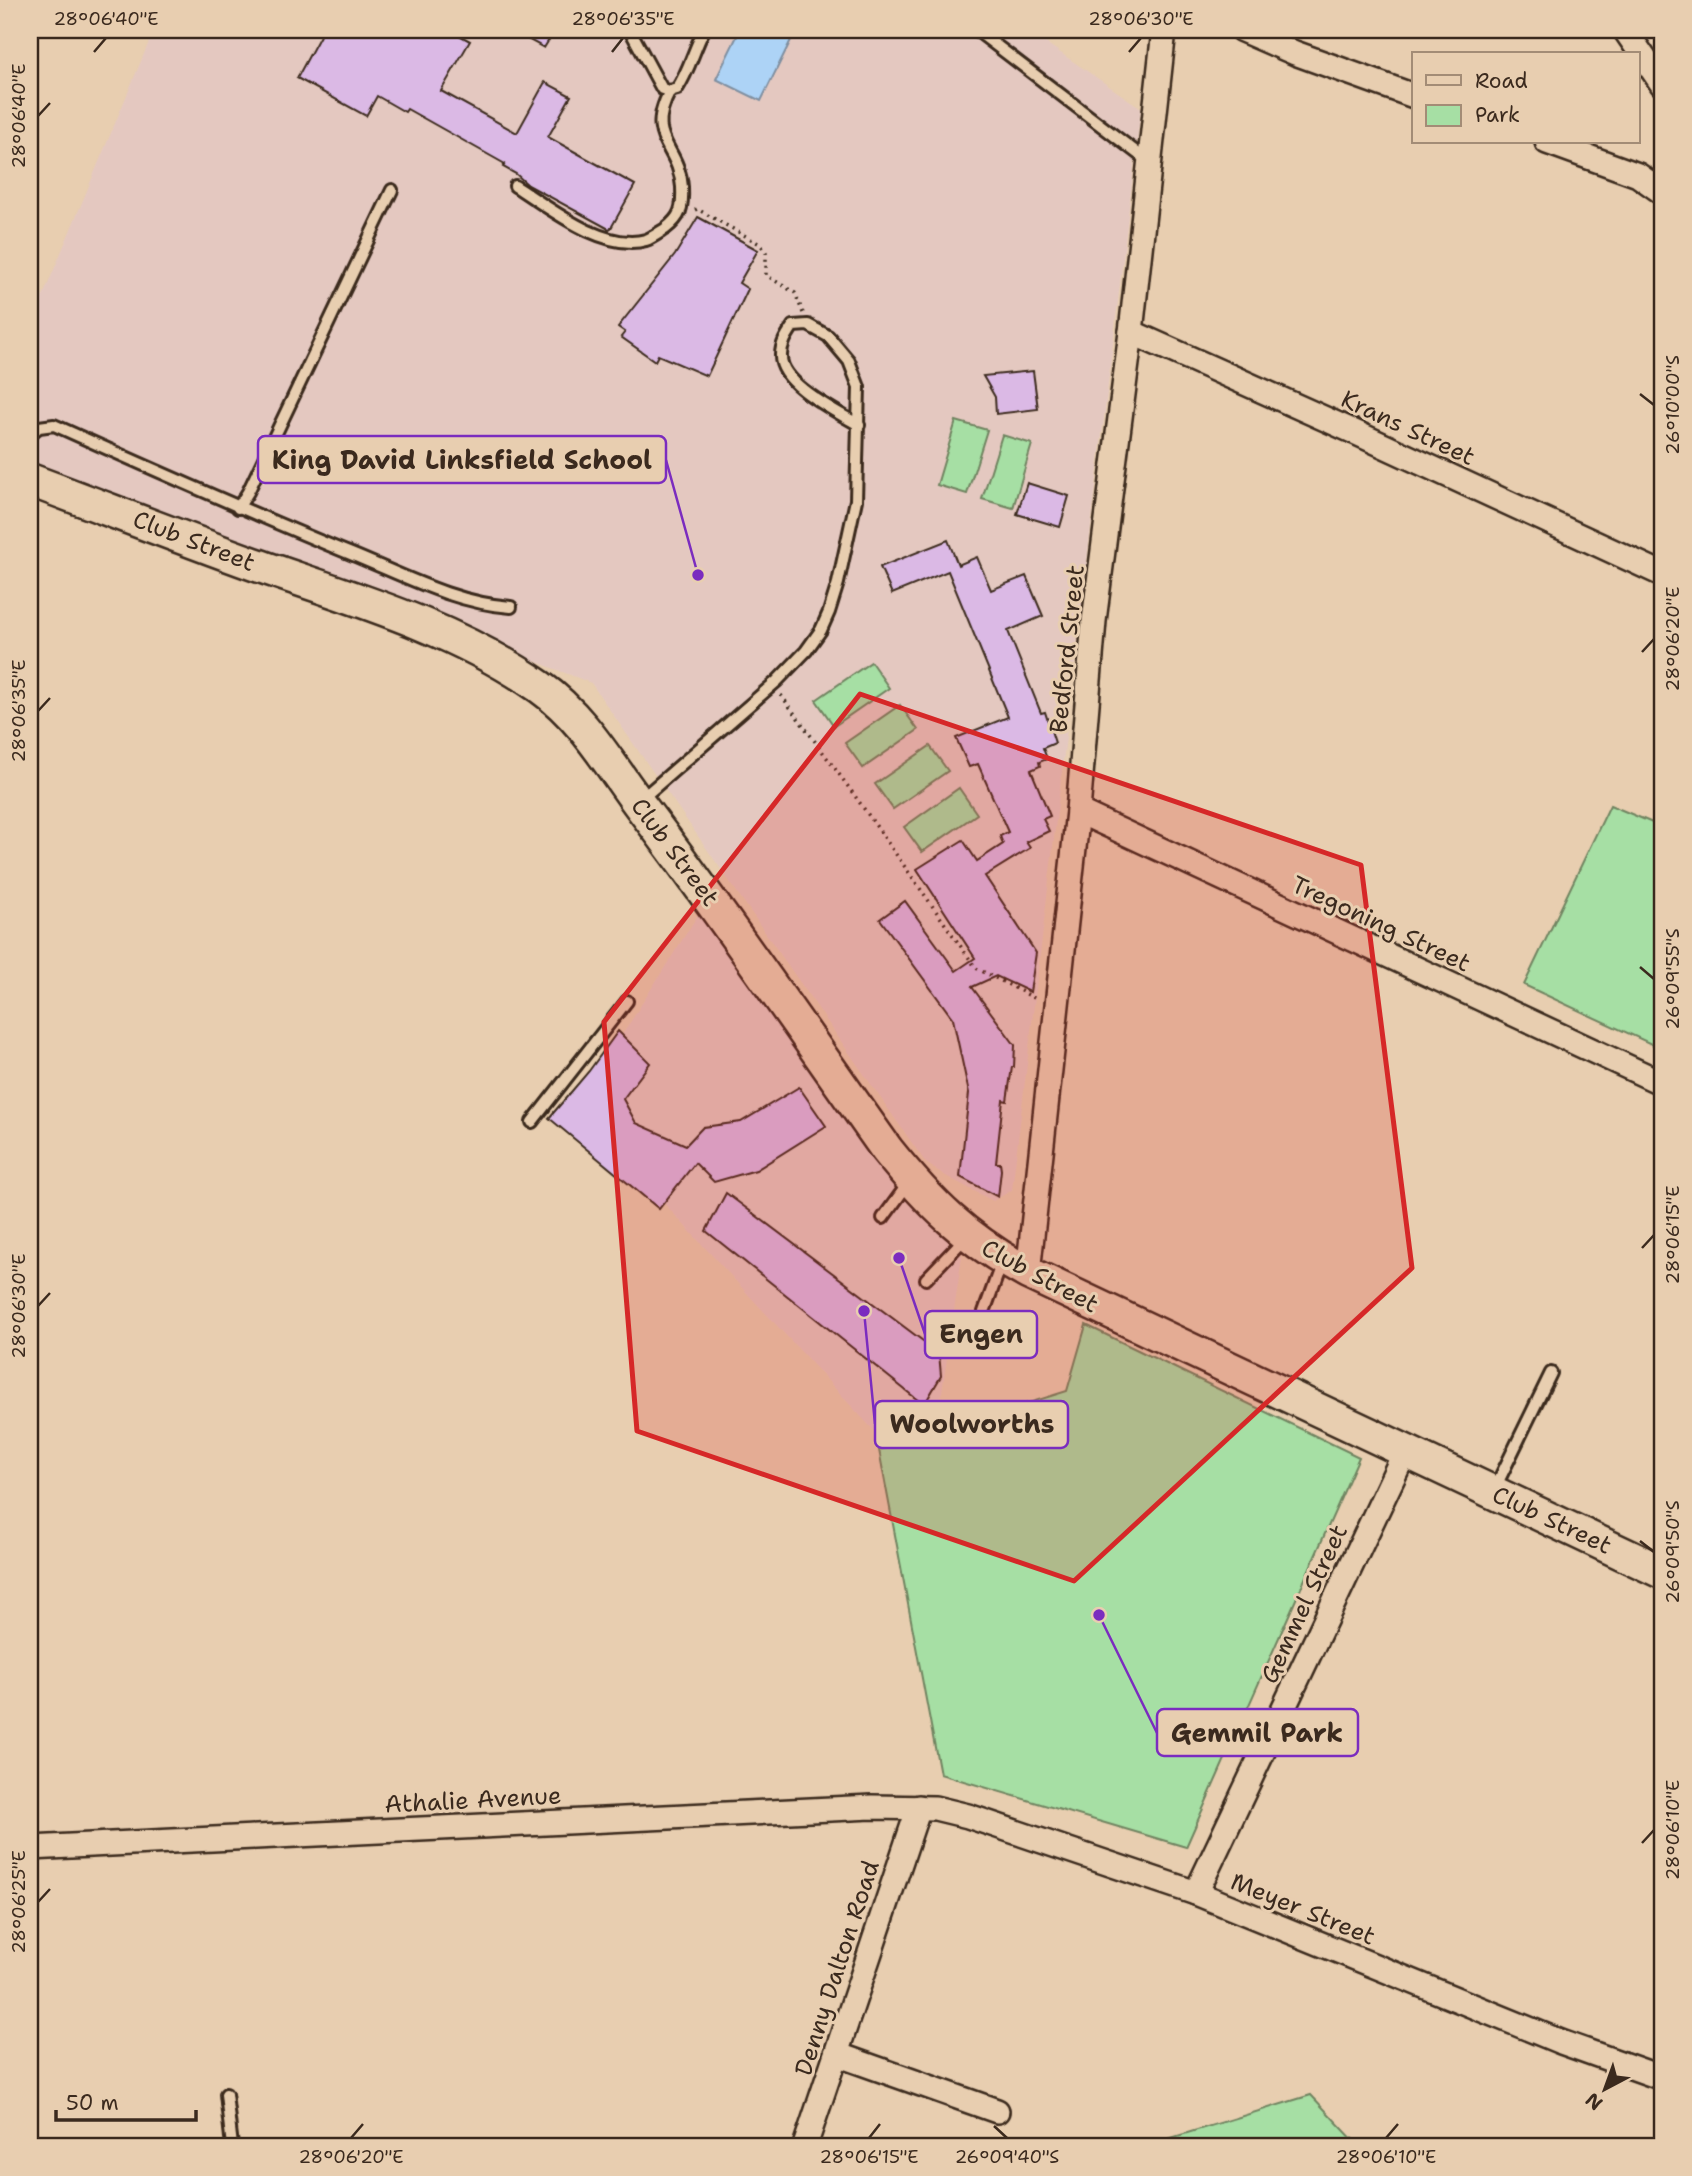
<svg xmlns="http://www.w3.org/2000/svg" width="1692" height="2176" font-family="'Shantell Sans',sans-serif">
<rect width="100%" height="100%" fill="#e8ceb0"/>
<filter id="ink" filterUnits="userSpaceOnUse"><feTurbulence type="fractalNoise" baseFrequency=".0143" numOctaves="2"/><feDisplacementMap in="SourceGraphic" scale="14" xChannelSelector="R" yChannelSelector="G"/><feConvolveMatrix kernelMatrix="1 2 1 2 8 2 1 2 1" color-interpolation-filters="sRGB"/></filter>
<g filter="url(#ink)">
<g fill="#e4c8c0">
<path d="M154,30H1027L1141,108L1012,1190L993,1201L946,1176L926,1163L591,683L30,466V327Z"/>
<path d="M703,907L962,1256L940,1406L879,1436L576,1108Z"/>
</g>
<g fill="#a6dfa4" stroke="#708461" stroke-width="2">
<path d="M956,421L987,430L967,494L937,485Z"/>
<path d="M1002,435L1032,444L1013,508L982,499Z"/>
<path d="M871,662L889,688L834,726L816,700Z"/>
<path d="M900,705L918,730L863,768L845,743Z"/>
<path d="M930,746L948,771L893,809L875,784Z"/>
<path d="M959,788L977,814L922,852L904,827Z"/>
<path d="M1610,805L1662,827V1049L1524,985Z"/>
<path d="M1086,1325L1359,1457L1186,1847L940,1774L879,1450L1067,1391Z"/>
<path d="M1311,2095L1359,2146H1145Z"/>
</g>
<path fill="#add3f6" stroke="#7f8fa0" stroke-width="2" d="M740,30H776L792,38L761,101L716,79Z"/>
<g fill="#dbb9e5" stroke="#3b2a1e" stroke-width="2">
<path d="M323,30H450L470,41L441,91L517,133L545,82L571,96L548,137L635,185L611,228L609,229L528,185L516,174L503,167L505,164L407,109L405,112L377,96L366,116L297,78Z"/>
<path d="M511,30H555L544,48Z"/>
<path d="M698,217L758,250L739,283L748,289L707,376L658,355L655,361L621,337L625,332L618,327L675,255Z"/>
<path d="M1033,371L1038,409L996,414L995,397L983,376Z"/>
<path d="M1027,483L1069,496L1060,527L1017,514Z"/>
<path d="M948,540L958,565L977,557L991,590L1026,576L1043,616L1008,631L1041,713L1045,712L1055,743L1043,748L1047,759L1039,762L1040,766L1031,770L1050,816L1043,819L1049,831L1026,842L1030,848L985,876L1036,953L1030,992L996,976L972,987L1015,1045L1014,1067H1012L1007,1101L1003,1100L996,1163H1000L1001,1170L998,1197L960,1177L969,1093L953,1019L880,919L905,901L956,971L975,958L917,869L963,840L977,861L1003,844L1000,836L1008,832L978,764L969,767L956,738L1008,717L948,571L892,594L880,567Z"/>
<path d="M618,1031L650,1063L623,1099L636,1123L686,1145L703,1127L741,1122L799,1087L826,1126L756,1170L714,1182L695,1163L659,1209L549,1118L589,1071Z"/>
<path d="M726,1193L939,1353L941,1376L924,1405L706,1231Z"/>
</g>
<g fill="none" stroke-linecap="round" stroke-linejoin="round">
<g stroke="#3b2a1e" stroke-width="16">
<g id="lane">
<path d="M630,30L662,89L670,91L677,89C689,71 694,49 704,30"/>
<path d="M976,30L1149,162"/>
<path d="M515,186C548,207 604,252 646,240C652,238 660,232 665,229C681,217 683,208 682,187C679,145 644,140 670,91"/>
<path d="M30,434L39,427L54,425C152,469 251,513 351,554C403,575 454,603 511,607"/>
<path d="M238,508L248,492L392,190"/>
<path d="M639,801L777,681L806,651L821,630L829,612L838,583L856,500L859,387L849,361L828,336L808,325L793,326C787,335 781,344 781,355C779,384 838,412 859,425"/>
<path d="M532,1122L627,1001"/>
<path d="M883,1218L910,1181"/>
<path d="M926,1279L967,1236"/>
<path d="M984,1312L1002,1262"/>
<path d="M1494,1490L1551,1373"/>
<path d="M226,2094L232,2146"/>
</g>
</g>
<g stroke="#3b2a1e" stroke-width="28">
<g id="street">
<path d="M1242,30L1295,53L1414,96"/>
<path d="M1625,30L1662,84"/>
<path d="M1547,142L1638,175L1662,192"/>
<path d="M1131,332L1350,430L1662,574"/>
<path d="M1078,811L1662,1083"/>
<path d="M1028,1273L1078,811L1094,621L1131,332L1164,30"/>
<path d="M30,1848L872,1807L935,1808L968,1816L1196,1893L1561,2042L1662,2078"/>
<path d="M1196,1893L1405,1452"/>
<path d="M836,2054L997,2111"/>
<path d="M805,2146L919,1807"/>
</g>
</g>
<g stroke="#3b2a1e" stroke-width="37">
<path id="secondary" d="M30,480C105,508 179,537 254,564C352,598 454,627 540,687C584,718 610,766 642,808C727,920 806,1036 887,1150C931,1205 966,1239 1028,1273L1662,1572"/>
</g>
<g stroke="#3b2a1e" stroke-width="3.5" stroke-dasharray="2 5" stroke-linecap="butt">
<path d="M695,210L697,209L760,244L766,252V275L795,293L803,313"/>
<path d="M781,695L855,796L976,968L1038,1000"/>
</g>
<use href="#lane" stroke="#e8ceb0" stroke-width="10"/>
<use href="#street" stroke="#e8ceb0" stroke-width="23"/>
<use href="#secondary" stroke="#e8ceb0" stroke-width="32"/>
</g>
</g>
<path fill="#d62828" fill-opacity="0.2" stroke="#d62828" stroke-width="5" stroke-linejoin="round" d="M860,694L1361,865L1412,1268L1074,1581L637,1431L604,1022Z"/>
<path fill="none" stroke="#3b2a1e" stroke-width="2.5" d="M94,52L106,38M612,52L623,38M1129,52L1141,38M38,116L50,103M1640,394L1654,405M1642,652L1654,639M38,711L50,698M1640,967L1654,979M1642,1248L1654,1235M38,1306L50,1293M1640,1541L1654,1552M1642,1843L1654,1830M38,1902L50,1889M994,2126L1007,2138M351,2138L363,2124M869,2138L880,2124M1386,2138L1398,2124"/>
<g text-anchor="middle" stroke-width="6" stroke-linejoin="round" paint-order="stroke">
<g font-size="24" fill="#3b2a1e" stroke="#e8ceb0">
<text transform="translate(1408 428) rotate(25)" y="8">Krans Street</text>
<text transform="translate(194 541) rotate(21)" y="8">Club Street</text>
<text transform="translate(1067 649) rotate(-84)" y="8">Bedford Street</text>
<text transform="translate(675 852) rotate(53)" y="8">Club Street</text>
<text transform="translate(1381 924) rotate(25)" y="8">Tregoning Street</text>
<text transform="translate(1040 1276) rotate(28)" y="8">Club Street</text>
<text transform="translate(1552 1520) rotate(25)" y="8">Club Street</text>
<text transform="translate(1304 1604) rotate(-65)" y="8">Gemmel Street</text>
<text transform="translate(473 1800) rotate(-3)" y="8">Athalie Avenue</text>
<text transform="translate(1303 1909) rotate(22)" y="8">Meyer Street</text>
<text transform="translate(837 1968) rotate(-72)" y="8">Denny Dalton Road</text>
</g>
</g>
<path fill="none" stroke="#7b2cbf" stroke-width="2.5" d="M698 575L666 460M899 1258L925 1334M864 1311L875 1424M1099 1615L1157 1733"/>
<g fill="#7b2cbf" stroke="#e8ceb0" stroke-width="2.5">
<circle cx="698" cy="575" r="7"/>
<circle cx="899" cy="1258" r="7"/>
<circle cx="864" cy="1311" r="7"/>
<circle cx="1099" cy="1615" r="7"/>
</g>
<g fill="#e8ceb0" stroke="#7b2cbf" stroke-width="2.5">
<rect x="258" y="436" width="408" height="47" rx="7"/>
<rect x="925" y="1311" width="112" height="47" rx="7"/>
<rect x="875" y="1401" width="193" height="47" rx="7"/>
<rect x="1157" y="1709" width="201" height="47" rx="7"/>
</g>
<g font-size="26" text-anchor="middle" font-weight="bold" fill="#3b2a1e">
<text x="462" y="469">King David Linksfield School</text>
<text x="981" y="1343">Engen</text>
<text x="972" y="1433">Woolworths</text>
<text x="1257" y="1742">Gemmil Park</text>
</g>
<rect width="1692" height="2176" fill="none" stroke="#e8ceb0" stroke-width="77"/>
<rect x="1412" y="52" width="228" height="91" fill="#e8ceb0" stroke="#a38c76" stroke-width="2"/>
<rect x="1426" y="75" width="35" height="10" fill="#e8ceb0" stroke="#a38c76" stroke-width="2"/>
<text x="1475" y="88" font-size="21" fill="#3b2a1e">Road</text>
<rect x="1426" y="105" width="35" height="21" fill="#a6dfa4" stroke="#a38c76" stroke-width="2"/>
<text x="1475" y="122" font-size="21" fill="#3b2a1e">Park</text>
<g transform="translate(1605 2089) rotate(221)" stroke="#e8ceb0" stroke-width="5" paint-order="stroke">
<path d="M0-5L12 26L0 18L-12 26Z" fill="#3b2a1e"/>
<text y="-10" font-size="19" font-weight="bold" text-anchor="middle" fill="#3b2a1e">N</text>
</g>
<path d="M56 2110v10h140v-10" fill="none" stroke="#3b2a1e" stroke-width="3.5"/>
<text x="66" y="2110" font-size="21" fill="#3b2a1e" stroke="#e8ceb0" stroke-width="5" paint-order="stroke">50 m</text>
<rect x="38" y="38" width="1616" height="2100" fill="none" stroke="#3b2a1e" stroke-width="2.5"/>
<g font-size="18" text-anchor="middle" fill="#3b2a1e">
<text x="106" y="25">28°06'40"E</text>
<text x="623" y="25">28°06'35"E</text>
<text x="1141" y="25">28°06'30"E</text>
<text transform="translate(19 116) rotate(-90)" y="6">28°06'40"E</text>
<text transform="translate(1673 405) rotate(-90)" y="6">26°10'00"S</text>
<text transform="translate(1673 639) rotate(-90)" y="6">28°06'20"E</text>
<text transform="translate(19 711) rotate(-90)" y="6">28°06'35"E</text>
<text transform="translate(1673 979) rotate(-90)" y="6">26°09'55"S</text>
<text transform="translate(1673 1235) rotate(-90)" y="6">28°06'15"E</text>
<text transform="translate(19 1306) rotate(-90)" y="6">28°06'30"E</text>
<text transform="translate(1673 1552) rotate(-90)" y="6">26°09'50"S</text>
<text transform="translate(1673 1830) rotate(-90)" y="6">28°06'10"E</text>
<text transform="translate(19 1902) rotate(-90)" y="6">28°06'25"E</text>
<text x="351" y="2163">28°06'20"E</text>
<text x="869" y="2163">28°06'15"E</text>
<text x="1007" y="2163">26°09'40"S</text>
<text x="1386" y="2163">28°06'10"E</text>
</g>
</svg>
